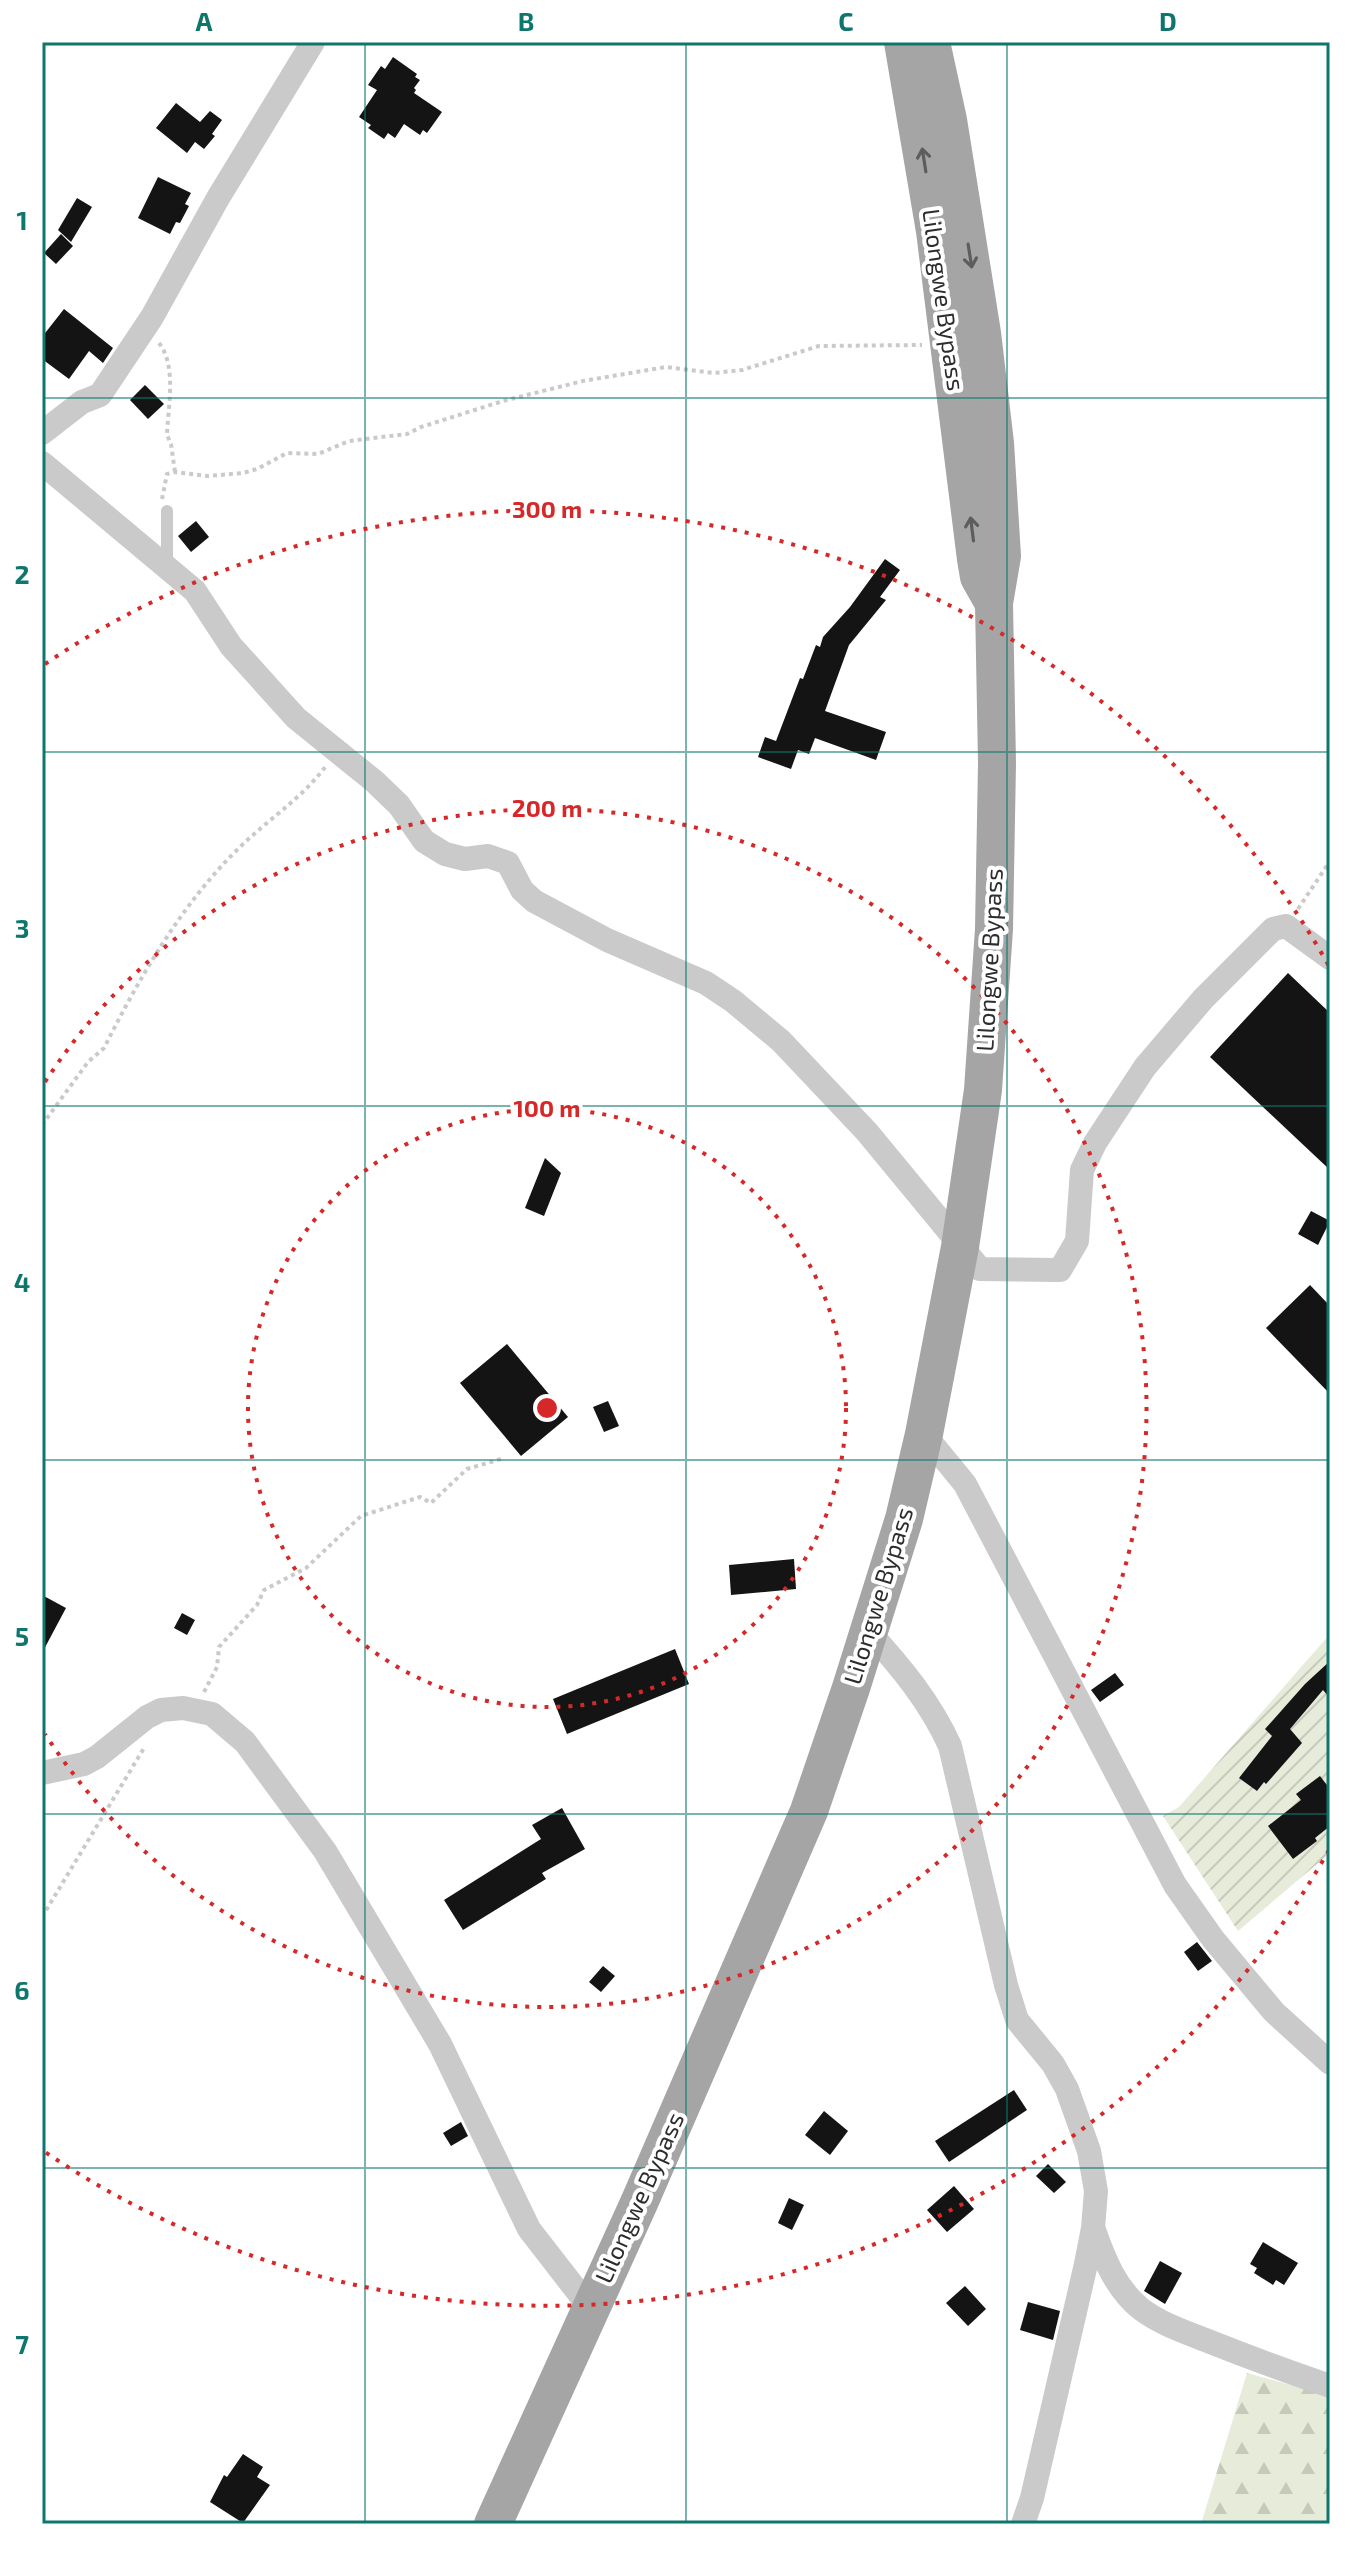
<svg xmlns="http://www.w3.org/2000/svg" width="1372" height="2566" font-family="'Exo 2',sans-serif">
<defs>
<pattern id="forest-firs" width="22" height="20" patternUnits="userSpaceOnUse" patternTransform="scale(2)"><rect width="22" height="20" fill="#e7ebd9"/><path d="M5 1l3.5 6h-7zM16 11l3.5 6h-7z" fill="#c6cabb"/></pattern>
<pattern id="garden-furrows" width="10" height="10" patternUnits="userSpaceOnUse" patternTransform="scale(2)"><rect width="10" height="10" fill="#e7ebd9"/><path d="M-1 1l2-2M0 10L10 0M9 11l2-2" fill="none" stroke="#c6cabb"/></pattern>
</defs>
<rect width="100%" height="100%" fill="#fff"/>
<path fill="url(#forest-firs)" d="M1247,2373L1330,2396V2524H1201Z"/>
<path fill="url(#garden-furrows)" d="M1330,1634V1853L1238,1931L1163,1816L1179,1807Z"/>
<g fill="#141414">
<path d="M393,57L417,74L415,77L420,80L414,88L416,90L414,93L442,112L427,133L423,130L420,135L404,124L395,138L388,133L384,139L368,128L371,125L359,117L377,90L368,85L381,66L385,69Z"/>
<path d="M176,103L200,122L210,111L222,120L212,134L215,136L204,149L195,142L187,153L156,128Z"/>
<path d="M158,177L191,193L185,204L189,206L180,223L176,222L170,234L138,218Z"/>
<path d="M77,198L92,207L71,242L58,230Z"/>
<path d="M61,234L73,246L56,264L44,253Z"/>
<path d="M64,309L113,348L103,363L89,351L69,379L42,359V337Z"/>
<path d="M145,385L164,404L148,419L130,400Z"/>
<path d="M196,521L209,537L191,552L178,536Z"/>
<path d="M885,559L900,570L880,597L886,600L849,645L825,711L886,732L876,760L815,738L809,754L798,750L791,769L758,757L765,737L776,741L800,678L803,679L816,645L820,647L823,637L850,607Z"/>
<path d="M1288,973L1330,1013V1170L1210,1057Z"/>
<path d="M545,1158L561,1173L544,1216L525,1208Z"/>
<path d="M1311,1211L1330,1221L1318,1245L1298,1234Z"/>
<path d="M1310,1285L1330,1306V1394L1266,1328Z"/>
<path d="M507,1344L568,1417L521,1456L460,1383Z"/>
<path d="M608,1401L619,1426L604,1432L593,1407Z"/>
<path d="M794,1559L796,1589L731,1595L729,1565Z"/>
<path d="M42,1595L66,1608L42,1653Z"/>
<path d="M182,1613L195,1620L187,1635L174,1628Z"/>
<path d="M675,1649L689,1684L567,1734L553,1699Z"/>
<path d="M1330,1661V1698L1323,1690L1290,1729L1302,1743L1266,1784L1264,1782L1257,1791L1239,1778L1272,1736L1265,1729L1305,1684Z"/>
<path d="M1115,1673L1124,1685L1100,1702L1091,1690Z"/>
<path d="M1320,1776L1330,1789V1826L1315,1838L1317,1841L1293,1859L1268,1826L1301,1800L1296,1794Z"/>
<path d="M562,1808L585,1849L542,1873L546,1879L463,1930L444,1900L541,1839L532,1825Z"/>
<path d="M1197,1942L1212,1961L1198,1971L1184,1952Z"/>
<path d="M603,1966L615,1976L601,1992L589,1982Z"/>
<path d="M1014,2090L1027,2110L949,2162L935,2141Z"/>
<path d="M824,2111L848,2131L830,2155L805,2135Z"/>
<path d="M461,2122L468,2136L451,2146L443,2133Z"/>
<path d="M1048,2164L1066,2182L1054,2193L1036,2176Z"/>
<path d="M954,2186L974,2209L947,2232L927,2210Z"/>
<path d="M789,2198L804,2205L792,2230L778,2223Z"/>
<path d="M1263,2242L1298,2263L1284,2285L1276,2280L1273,2285L1254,2273L1257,2268L1250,2264Z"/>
<path d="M1160,2261L1182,2273L1165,2304L1144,2291Z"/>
<path d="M965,2286L986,2309L968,2326L946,2303Z"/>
<path d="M1028,2302L1060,2311L1053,2340L1020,2330Z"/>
<path d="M243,2454L263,2467L257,2477L270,2485L243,2523L210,2502L224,2475L227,2477Z"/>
</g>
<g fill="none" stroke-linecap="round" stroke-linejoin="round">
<g stroke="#cacaca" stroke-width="4" stroke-dasharray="4 4" stroke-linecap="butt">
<path d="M159,343C177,366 168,407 167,435L171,444L175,472"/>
<path d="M162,499L167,474L175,472L208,476L243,473L257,469L287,453L318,454L349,441L407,434L421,427L503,401L583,381L666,367L714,373L742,370L819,346L922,345"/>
<path d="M1298,909L1330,861"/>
<path d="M42,1125L88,1062L104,1048C141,975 182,903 241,846C270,818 301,799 326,766"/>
<path d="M204,1692L217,1667L219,1647L257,1605L264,1590L306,1568L361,1516L420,1497L431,1503L467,1469L501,1459"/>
<path d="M42,1917L144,1748"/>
</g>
<path stroke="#cacaca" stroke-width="12" d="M167,511V567"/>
<g stroke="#cacaca" stroke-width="24">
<path d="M42,433L82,402L100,395L152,317L218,198L313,42"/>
<path d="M42,463L195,591L231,646L296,718L374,781L399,805L424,841L445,854L465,859L488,856L508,863L522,890L534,901L607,940L706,983L733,1001L781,1041L867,1132L980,1269L1060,1270L1077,1241L1082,1170L1095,1143L1145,1067L1203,999L1273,929L1286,926L1330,958"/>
<path d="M924,1434L965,1484L1175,1885L1213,1939L1274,2012L1330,2063"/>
<path d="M869,1632C901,1667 930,1702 950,1746L1006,1985L1017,2020L1053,2064L1067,2089L1089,2151L1096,2191L1093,2228L1086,2264L1032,2498L1023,2524"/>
<path d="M42,1773L84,1764L97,1757L147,1717L161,1710L183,1708L212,1714L245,1742L325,1851L440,2044L529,2229L591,2309"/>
<path d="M1094,2230C1104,2259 1116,2289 1141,2309C1161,2324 1185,2332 1208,2341C1248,2357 1289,2372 1330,2386"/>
</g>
<g stroke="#a5a5a5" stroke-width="38">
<path d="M903,42L935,231L976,559L979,577L992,600"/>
<path d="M493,2524L639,2203L809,1811L851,1688L904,1519L924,1434L960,1247L983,1090L994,929L997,763L994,603L1002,556L995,443L982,333L948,120L931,42"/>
</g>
</g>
<defs><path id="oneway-shaft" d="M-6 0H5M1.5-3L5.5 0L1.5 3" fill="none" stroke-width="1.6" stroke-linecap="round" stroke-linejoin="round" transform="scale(2)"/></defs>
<g stroke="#5d5d5d">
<use href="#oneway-shaft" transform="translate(924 160) rotate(-99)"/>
<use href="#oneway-shaft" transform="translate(970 256) rotate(81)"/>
<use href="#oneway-shaft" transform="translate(972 529) rotate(-97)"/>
</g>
<path fill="none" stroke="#0f766e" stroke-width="2" stroke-opacity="0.55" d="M365,42V2524M686,42V2524M1007,42V2524M42,398H1330M42,752H1330M42,1106H1330M42,1460H1330M42,1814H1330M42,2168H1330"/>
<g fill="none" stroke="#d62828" stroke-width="4" stroke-dasharray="4 8">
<circle cx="547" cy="1408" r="299"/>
<path d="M45 1082A599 599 0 1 1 45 1734"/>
<path d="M1329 1850A898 898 0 0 1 45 2152M45 664A898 898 0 0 1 1329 966"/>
</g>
<g text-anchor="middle" stroke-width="8" stroke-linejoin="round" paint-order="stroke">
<g font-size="24" fill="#2d2d2d" stroke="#fff">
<text transform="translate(943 300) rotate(82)" y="8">Lilongwe Bypass</text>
<text transform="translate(990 960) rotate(-87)" y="8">Lilongwe Bypass</text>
<text transform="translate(879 1596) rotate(-73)" y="8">Lilongwe Bypass</text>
<text transform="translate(640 2198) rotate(-66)" y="8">Lilongwe Bypass</text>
</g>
</g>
<circle cx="547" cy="1408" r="12" fill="#d62828" stroke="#fff" stroke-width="4"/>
<g font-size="24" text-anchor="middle" font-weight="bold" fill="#d62828" stroke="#fff" stroke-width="8" stroke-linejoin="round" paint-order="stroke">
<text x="547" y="518">300 m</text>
<text x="547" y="817">200 m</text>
<text x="547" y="1117">100 m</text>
</g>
<rect width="1372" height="2566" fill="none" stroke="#ffffff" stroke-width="88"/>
<rect x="44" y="44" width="1284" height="2478" fill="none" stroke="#0f766e" stroke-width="3"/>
<g font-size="26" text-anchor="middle" font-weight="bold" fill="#0f766e">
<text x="204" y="31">A</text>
<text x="526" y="31">B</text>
<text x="846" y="31">C</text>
<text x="1168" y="31">D</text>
<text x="22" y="230">1</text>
<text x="22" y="584">2</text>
<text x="22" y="938">3</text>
<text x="22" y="1292">4</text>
<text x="22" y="1646">5</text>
<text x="22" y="2000">6</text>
<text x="22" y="2354">7</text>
</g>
</svg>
